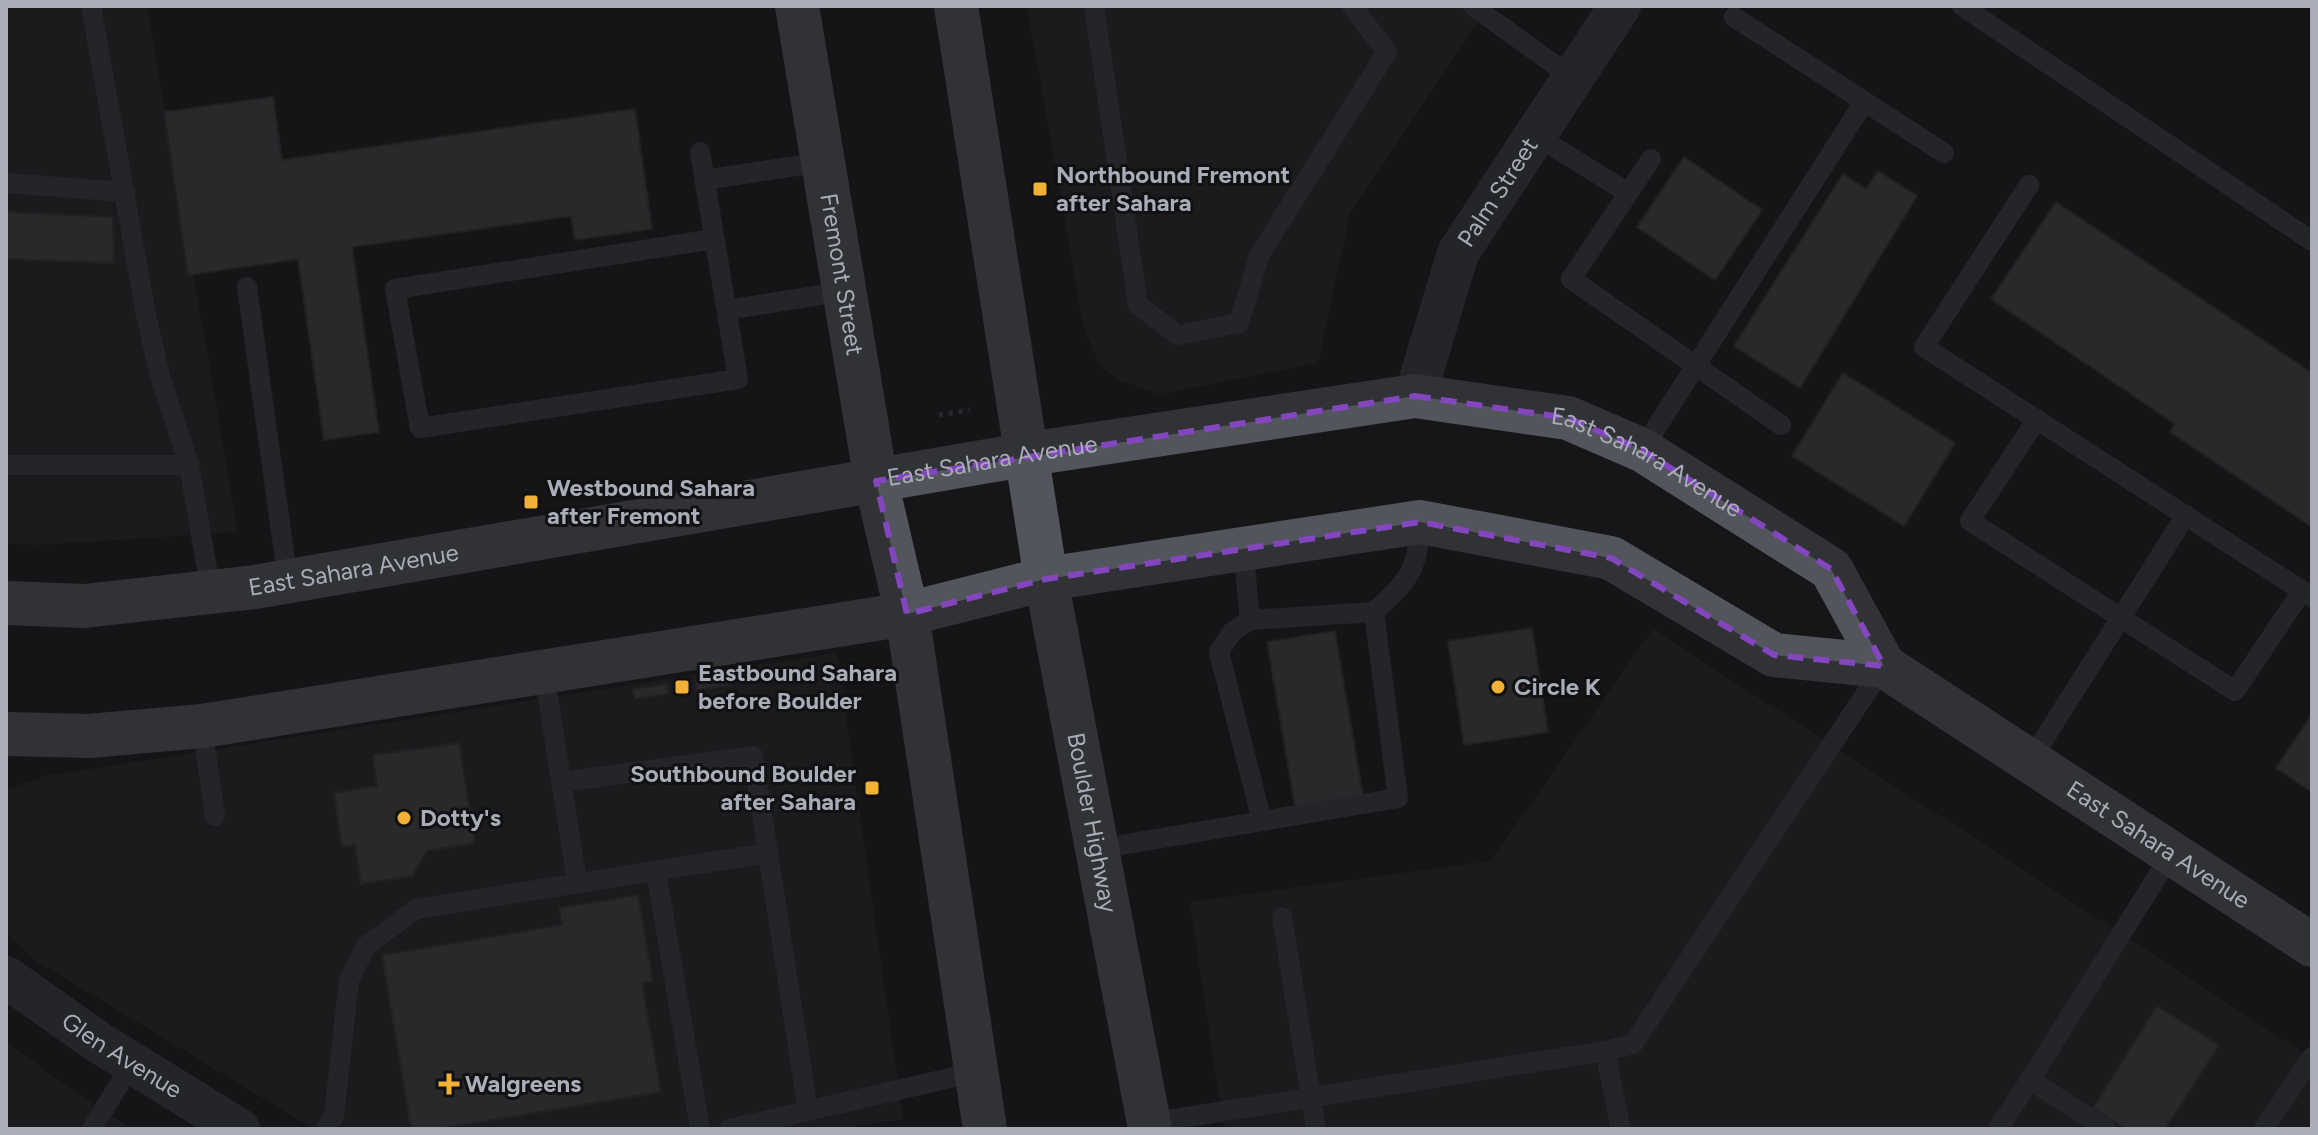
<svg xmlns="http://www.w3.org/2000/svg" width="2318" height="1135" font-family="Figtree,sans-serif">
<rect width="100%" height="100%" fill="#161618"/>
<g fill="#222225">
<path d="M6,6H147L238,532L38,545L6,543Z"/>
<path d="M1027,6H1489L1350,213L1318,363L1159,394L1119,380L1099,365L1083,324Z"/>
<path d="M1653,629L2312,1058V1129H1224L1190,902L1491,861Z"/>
<path d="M837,653L903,1119L838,1129H314L33,959L6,933V790L45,776Z"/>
<path d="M6,1042L79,1095L133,1129H6Z"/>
</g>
<g fill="#404145" stroke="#303034" stroke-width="2">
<path d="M273,97L282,160L635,109L652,229L575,240L571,216L352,247L379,432L324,440L298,259L188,275L164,112Z"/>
<path d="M1684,157L1762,210L1715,280L1637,227Z"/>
<path d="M1878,171L1917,196L1800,388L1734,346L1843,174L1866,189Z"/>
<path d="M2056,202L2312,373V527L2170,432L2175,424L1991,299Z"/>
<path d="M6,212L113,217L114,263L6,259Z"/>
<path d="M1843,373L1955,443L1904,526L1792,456Z"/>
<path d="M1532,628L1548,732L1464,745L1448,641Z"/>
<path d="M1335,631L1363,796L1295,807L1267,642Z"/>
<path d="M730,675L731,685L697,690L695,680Z"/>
<path d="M667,684L669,694L634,699L633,689Z"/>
<path d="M2312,714V792L2276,768Z"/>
<path d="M459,743L475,843L427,851L412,876L361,884L355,845L342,847L334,793L377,786L373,755Z"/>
<path d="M638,895L653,982L642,983L661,1092L437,1129H411L382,955L562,925L559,908Z"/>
<path d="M2157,1006L2219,1045L2165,1129H2126L2093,1108Z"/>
</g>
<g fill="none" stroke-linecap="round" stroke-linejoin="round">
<path stroke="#3d3f44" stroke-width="5" stroke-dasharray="4 6" stroke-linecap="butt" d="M939,415L970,410"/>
<g stroke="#37383d" stroke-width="20">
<path d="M91,6L146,315L160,376L189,465L211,592"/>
<path d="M1094,6L1138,305L1178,335L1239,323L1260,254L1387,52L1352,6"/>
<path d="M1473,6L1573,78"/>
<path d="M1962,6L2312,241"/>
<path d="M1734,17L1944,153"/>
<path d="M1535,135L1628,193"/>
<path d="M700,152L738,379L420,428L395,289L714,239"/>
<path d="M1651,159L1571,279L1781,425"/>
<path d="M704,180L823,162"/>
<path d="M6,183L125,192"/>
<path d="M2029,185L1924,347L2312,597"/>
<path d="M247,287L288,581"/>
<path d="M727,310L845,291"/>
<path d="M2037,419L1970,521L2235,691L2302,591"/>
<path d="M1642,450L1864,102"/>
<path d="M6,465H189"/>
<path d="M1243,546L1250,620"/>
<path d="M544,672L577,882"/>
<path d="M202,726L215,816"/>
<path d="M2030,761L2186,515"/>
<path d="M562,782L753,756L808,1111"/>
<path d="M1262,821L1219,652L1232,632L1250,620L1374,612"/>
<path d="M1097,849L1398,798L1374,612C1409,579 1418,572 1420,522"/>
<path d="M656,871L700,1129"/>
<path d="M1282,917L1316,1129"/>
<path d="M1605,1051L1633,1044L1884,666"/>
<path d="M2030,1080L2172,853"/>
<path d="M1149,1123L1605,1051L1621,1129"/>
<path d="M92,1129L132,1063"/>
<path d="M326,1129L334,1116L349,980L366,946L416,909L768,853"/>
<path d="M729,1129L976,1072"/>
<path d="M1998,1129L2030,1080L2106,1129"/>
<path d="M2264,1129L2312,1057"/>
</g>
<g stroke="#37383d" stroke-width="42">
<path id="s1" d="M1415,396L1458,253L1620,6"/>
<path id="s2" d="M6,977L98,1042L239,1129"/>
</g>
<g stroke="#53555c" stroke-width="44">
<path id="s3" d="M797,6L876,481L907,614L985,1129"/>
<path id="s4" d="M956,6L1046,579L1150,1129"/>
<path id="s5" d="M6,603L84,606L255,587L1029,454L1415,396L1568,418L1642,450L1831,569L1884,666"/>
<path id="s6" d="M6,734L89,736L202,726L907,614L1046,579L1420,522L1611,558L1774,655L1884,666L2312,945"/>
</g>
</g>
<path d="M0 0H2318V1135H0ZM1415,396L1568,418L1642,450L1831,569L1884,666L1774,655L1611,558L1420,522L1046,579L907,614L876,481Z" fill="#161618" fill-opacity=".55" fill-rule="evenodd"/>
<path fill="none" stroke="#8446be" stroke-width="6" stroke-dasharray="16 10" stroke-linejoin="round" d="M1415,396L1568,418L1642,450L1831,569L1884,666L1774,655L1611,558L1420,522L1046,579L907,614L876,481Z"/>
<g fill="#f2b134" stroke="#111113" stroke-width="3">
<rect x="1032" y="181" width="16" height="16" rx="4"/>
<rect x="523" y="494" width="16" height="16" rx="4"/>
<rect x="674" y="679" width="16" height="16" rx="4"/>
<circle cx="1498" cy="687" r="8"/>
<rect x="864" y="780" width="16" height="16" rx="4"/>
<circle cx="404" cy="818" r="8"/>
<path d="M445 1072h8v8h8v8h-8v8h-8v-8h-8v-8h8z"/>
</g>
<g text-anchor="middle" stroke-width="6" stroke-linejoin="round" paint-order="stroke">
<g font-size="24" font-weight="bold" fill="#a8adb8" stroke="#111113" text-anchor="start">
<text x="1056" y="183">Northbound Fremont<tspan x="1056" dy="28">after Sahara</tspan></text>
<text x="547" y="496">Westbound Sahara<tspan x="547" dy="28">after Fremont</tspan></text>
<text x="698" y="681">Eastbound Sahara<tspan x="698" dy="28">before Boulder</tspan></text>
<text x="1514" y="695">Circle K</text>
<text x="856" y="782" text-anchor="end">Southbound Boulder<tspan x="856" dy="28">after Sahara</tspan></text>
<text x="420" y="826">Dotty's</text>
<text x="465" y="1092">Walgreens</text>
</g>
<g font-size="24" fill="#a8adb8" stroke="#111113">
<text dy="8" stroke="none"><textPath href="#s1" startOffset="222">Palm Street</textPath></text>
<text dy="8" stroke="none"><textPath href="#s3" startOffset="272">Fremont Street</textPath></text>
<text dy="8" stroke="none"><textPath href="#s5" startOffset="998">East Sahara Avenue</textPath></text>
<text dy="8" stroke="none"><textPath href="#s5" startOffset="1670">East Sahara Avenue</textPath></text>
<text dy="8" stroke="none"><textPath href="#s5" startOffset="350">East Sahara Avenue</textPath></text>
<text dy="8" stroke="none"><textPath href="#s4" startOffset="828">Boulder Highway</textPath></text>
<text dy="8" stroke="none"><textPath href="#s6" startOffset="2254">East Sahara Avenue</textPath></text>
<text dy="8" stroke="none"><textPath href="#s2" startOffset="140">Glen Avenue</textPath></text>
</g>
</g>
<rect width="2318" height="1135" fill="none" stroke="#a8adb8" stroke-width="16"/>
</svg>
